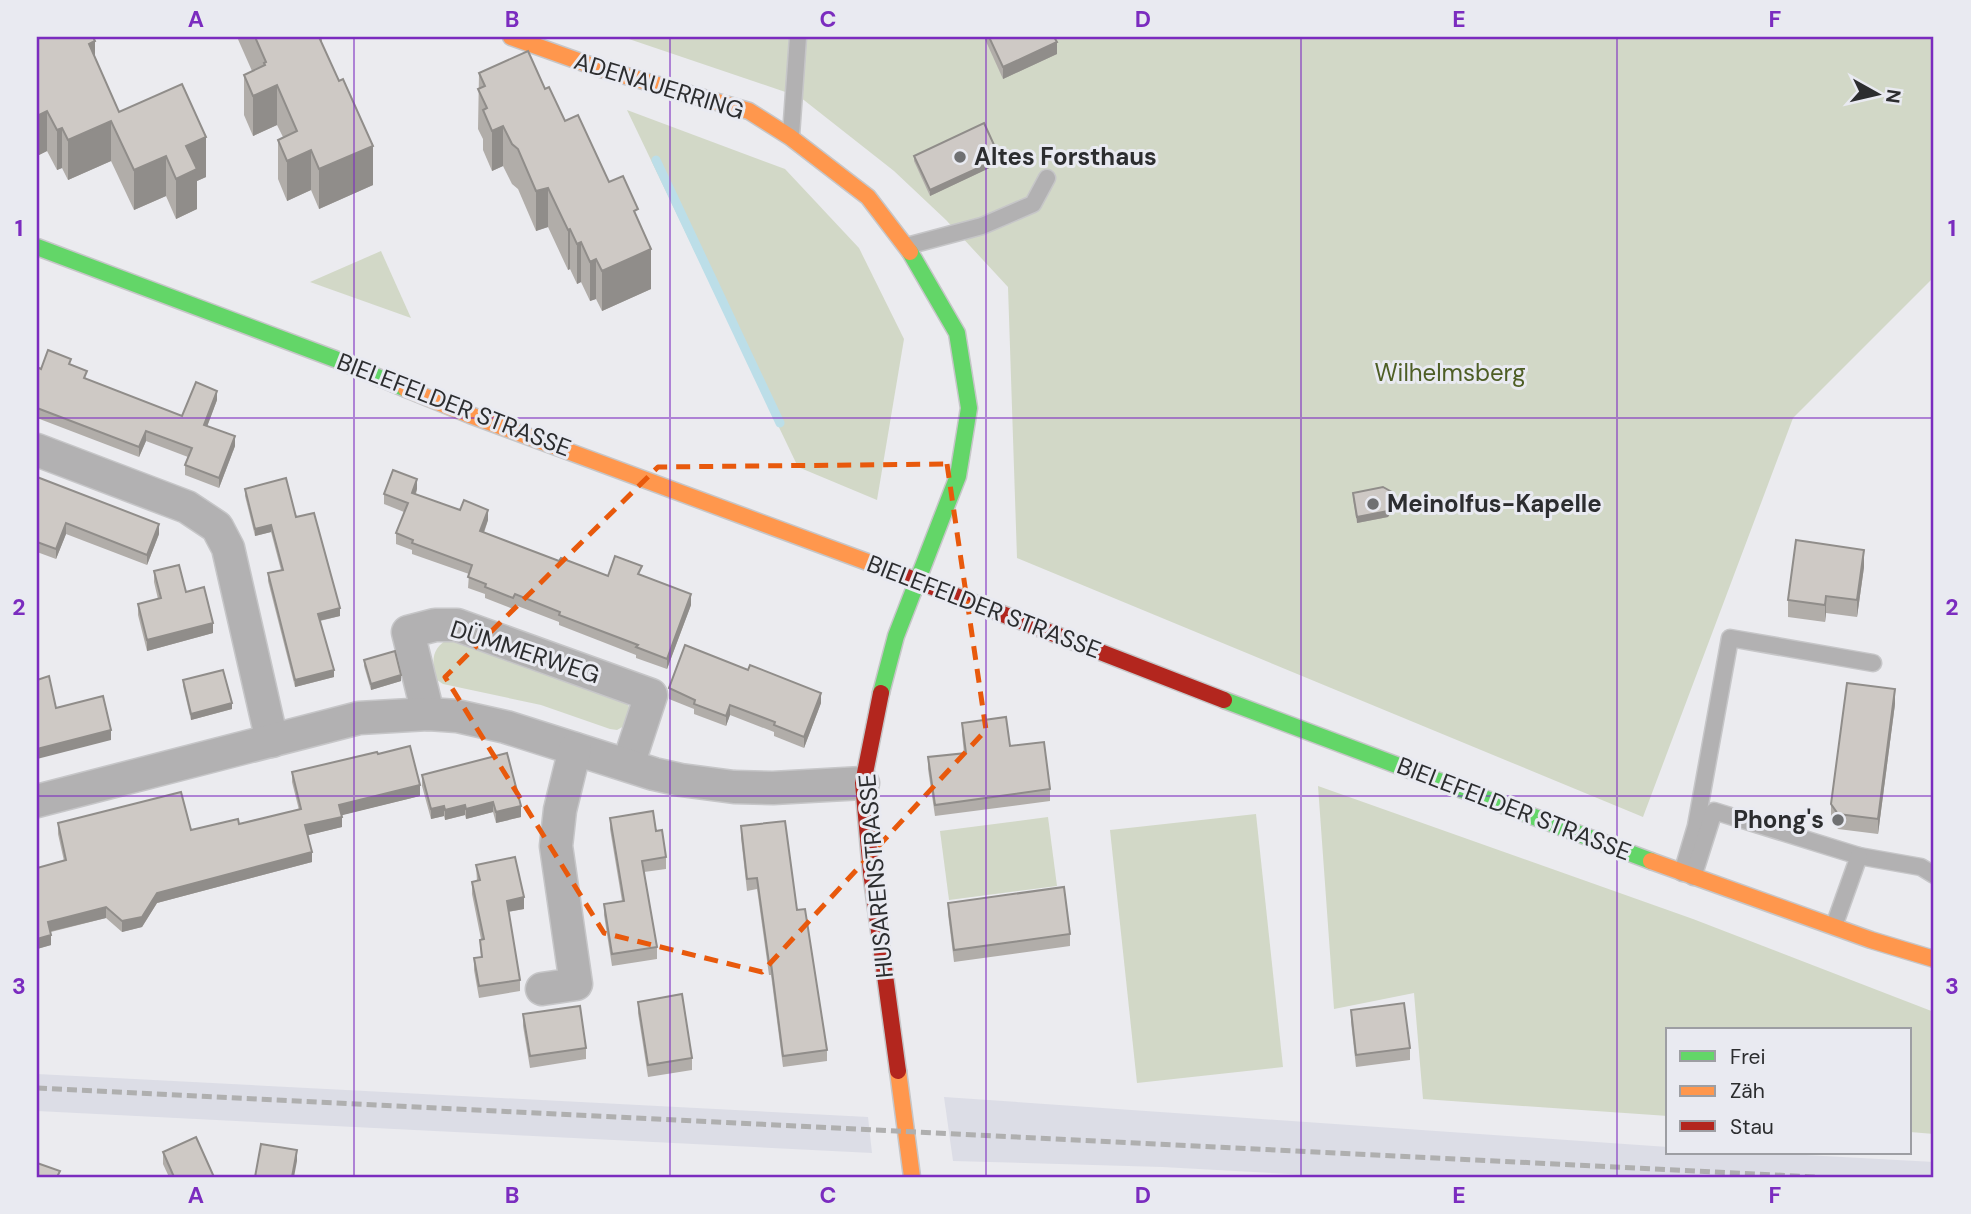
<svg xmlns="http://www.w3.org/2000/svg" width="1971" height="1214" font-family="'DM Sans',sans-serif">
<rect width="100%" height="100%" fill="#ebebef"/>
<g fill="#dcdde6">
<path d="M37,1074L868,1117L872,1153L37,1111Z"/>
<path d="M944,1097L1668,1147V1153H1769L1934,1162V1177H1342L1162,1167L953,1161Z"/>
</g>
<g fill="#d2d8c7">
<path d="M623,37H1934V277L1793,418L1643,817L1017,558L1008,287L946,220L894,171L800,97Z"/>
<path d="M627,110L785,169L859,248L904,339L877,500L798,467Z"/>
<path d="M381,251L411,318L310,282Z"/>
<path d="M450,638L626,703L630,708L626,725L617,730L610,729L541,705L443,684L437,680C431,661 431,648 450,638Z"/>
<path d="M1318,786L1693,919L1934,1012V1134L1910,1132V1030H1668V1116L1423,1099L1414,993L1334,1009Z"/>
<path d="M1256,814L1283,1067L1137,1083L1110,830Z"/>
<path d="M1048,817L1057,886L949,900L940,831Z"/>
</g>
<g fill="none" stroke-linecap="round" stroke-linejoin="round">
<path stroke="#bcdee8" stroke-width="9" d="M656,160L780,423"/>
<g stroke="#c6c6c8" stroke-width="19">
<g id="lane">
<path d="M791,135L798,37"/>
<path d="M907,246L982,226L1033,204L1047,178"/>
<path d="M1682,873L1696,826L1730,638L1873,663"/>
<path d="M1693,877L1714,811L1859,856L1921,867L1934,875"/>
<path d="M1834,926L1859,856"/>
</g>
</g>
<g stroke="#c6c6c8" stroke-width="35">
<g id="street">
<path d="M37,450L187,507L217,527L228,548L272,741"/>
<path d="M428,714L408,632L435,625H457L651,695L628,765"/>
<path d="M37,801L359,718L428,714L457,716L506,727L654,774L681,780L734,787L773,788L863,783"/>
<path d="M542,989L576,984L556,846L560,810L575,749"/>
</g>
</g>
<g stroke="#c6c6c8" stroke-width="19">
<g id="fast">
<path d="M37,247L335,359L406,389"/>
<path d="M881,693L896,636L958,476L969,408L957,333L910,252"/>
<path d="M1224,700L1651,861"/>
</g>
</g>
<g stroke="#c6c6c8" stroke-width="19">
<g id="slow">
<path d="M511,37L598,68L749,111L790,137L868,197L910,252"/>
<path d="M406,389L470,415L889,570"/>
<path d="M1651,861L1871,940L1934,959"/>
<path d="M898,1071L912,1177"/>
</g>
</g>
<g stroke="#c6c6c8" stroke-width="19">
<g id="jam">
<path d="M889,570L1224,700"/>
<path d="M881,693L863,783L871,872L898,1071"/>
</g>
</g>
<use href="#lane" stroke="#b2b1b2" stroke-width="16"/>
<use href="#street" stroke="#b2b1b2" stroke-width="32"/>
<use href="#fast" stroke="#63d668" stroke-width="16"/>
<use href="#slow" stroke="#ff974d" stroke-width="16"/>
<use href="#jam" stroke="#b3261e" stroke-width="16"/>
<path stroke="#afafaf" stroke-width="5" stroke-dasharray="10 5" stroke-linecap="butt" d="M37,1088L1817,1177"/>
</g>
<g fill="#b1ada9">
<path d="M37,37L95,58L119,112L206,177L197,181V209L176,219L166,196L134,210L111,161L68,180L62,168L57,170L47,151L37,156Z"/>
<path d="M237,37H322V44L373,185L319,209L311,190L287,201L278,179V140L283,137L277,125L253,136L244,115V75L252,71Z"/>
<path d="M984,37H1054L1057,54L1003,79Z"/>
<path d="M479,73L545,89L565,121L638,220L651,289L602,311L596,299L590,301L581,282L577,284L570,269L568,270L548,227L536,231L518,189L512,184L503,166L492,171L483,150V139L478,129Z"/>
<path d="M914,156L1000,163L930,196L914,161Z"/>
<path d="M71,365L87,379L182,416L217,400L207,426L235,446L219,488L185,475V465L188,457L146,441L139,457L37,418V367L41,369Z"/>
<path d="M37,477L159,534L147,565L66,534L56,559L37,552Z"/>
<path d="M245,489L296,517L340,616L320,621L334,677L295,687L268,581V573L281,570L271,532L255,536L245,496Z"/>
<path d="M417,489L416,494L488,520L484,533L559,561L608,576H642L691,605L667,669L636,658V655L559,625V622L515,605L513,609L485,598V594L468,588L469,574L412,554V550L396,544V533L404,512L384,504V494Z"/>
<path d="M1353,493L1393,509L1388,517L1357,523L1353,499Z"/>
<path d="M1864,567L1857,617L1826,613L1825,622L1788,617V600Z"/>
<path d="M154,571L186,592L213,633L147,651L138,615V604L158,599L154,582Z"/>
<path d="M364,660L401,681L371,690L364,666Z"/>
<path d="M183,680L232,709L191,720L183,686Z"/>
<path d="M669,688L821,703L804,748L774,736V732L730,715L726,726L694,714V709L669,699Z"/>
<path d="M1895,704L1878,834L1838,829L1831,819V804Z"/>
<path d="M962,723L1010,746L1050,789V801L935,816L928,769V757L964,753L962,734Z"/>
<path d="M507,753L521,817L496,823L493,812L466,819L465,815L445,820L444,816L431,819L422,786V775Z"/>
<path d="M378,754L420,796L341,815L342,827L308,835L312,862L157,903L142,927L122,932L106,918L51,932V945L37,949V868L64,861L58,834V823L191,830L239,824L299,810L292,782V772Z"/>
<path d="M610,818L656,831L666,857V869L644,872L657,947V959L612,966L604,915V904L622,901L610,829Z"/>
<path d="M741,826L797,910L827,1050V1061L783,1067L771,975H769L757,889L747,891L741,838Z"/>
<path d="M476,865L524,909L508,912L520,980V991L479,998L474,970V958L481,957L480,940L481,939L472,894V882L477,881Z"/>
<path d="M948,903L1070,934V946L954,962L948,914Z"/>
<path d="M638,1002L692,1058V1070L648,1077L638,1013Z"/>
<path d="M1351,1010L1410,1048V1060L1356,1067L1351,1022Z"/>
<path d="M523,1014L586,1048V1059L530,1068L523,1026Z"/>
<path d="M163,1152L214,1177H169L163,1164Z"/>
</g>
<g fill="#908d8a">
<path d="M95,41V81L89,44Z"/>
<path d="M1057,42V54L1003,79V67Z"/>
<path d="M277,85V125L253,136V96Z"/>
<path d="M47,111V151L37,156V116Z"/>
<path d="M111,121V161L68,180V140Z"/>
<path d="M503,126V166L492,171V131Z"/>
<path d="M62,128V168L57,170V130Z"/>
<path d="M206,137V177L197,181V209L176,219V179L186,146Z"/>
<path d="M373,146V185L319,209V169Z"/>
<path d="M311,150V190L287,201V161Z"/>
<path d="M166,156V196L134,210V170Z"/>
<path d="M1000,158V163L930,196V190Z"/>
<path d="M548,188V227L536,231V191Z"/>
<path d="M570,229V269L568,270V230Z"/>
<path d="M581,242V282L577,284V244Z"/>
<path d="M651,249V289L602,311V271Z"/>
<path d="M596,259V299L590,301V262Z"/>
<path d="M217,391V400L204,435V425Z"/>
<path d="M146,431V441L139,457V447Z"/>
<path d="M235,436V446L219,488V478Z"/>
<path d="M417,479V489L412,503V493Z"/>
<path d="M1393,503V509L1388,517L1357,523V517Z"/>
<path d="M488,510V520L480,542V531Z"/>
<path d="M66,523V534L56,559V549Z"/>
<path d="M159,524V534L147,565V555Z"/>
<path d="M271,525V532L255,536V529Z"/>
<path d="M1864,550V567L1857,617V600Z"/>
<path d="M691,594V605L667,669V659Z"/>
<path d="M1826,596V613L1825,622V605Z"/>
<path d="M340,608V616L318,621V614Z"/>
<path d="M213,623V633L147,651V640Z"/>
<path d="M334,670V677L295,687V680Z"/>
<path d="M401,675V681L371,690V684Z"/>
<path d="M1895,689V704L1878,834V819Z"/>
<path d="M821,693V703L804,748V737Z"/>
<path d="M232,703V709L191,720V714Z"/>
<path d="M730,705V715L726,726V716Z"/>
<path d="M111,730V740L37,759V749Z"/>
<path d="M420,785V796L339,816V805Z"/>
<path d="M493,802V812L466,819V809Z"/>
<path d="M465,805V815L445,820V810Z"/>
<path d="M444,806V816L431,819V809Z"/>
<path d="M521,806V817L496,823V812Z"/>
<path d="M342,817V827L305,836V825Z"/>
<path d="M312,852V862L157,903L142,927L122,932V921L157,893Z"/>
<path d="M524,897V909L507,912V901Z"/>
<path d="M106,907V918L48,932V922Z"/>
<path d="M51,935V945L37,949V939Z"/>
<path d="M297,1150V1161L294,1177H292Z"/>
</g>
<g fill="#cec9c5" stroke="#908d8a" stroke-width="2">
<path d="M37,37H93L95,41L89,44L119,112L182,84L206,137L186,146L197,169L176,179L166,156L134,170L111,121L68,140L62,128L57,130L47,111L37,116Z"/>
<path d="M255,37H319L339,81L343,79L373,146L319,169L311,150L287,161L278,140L297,131L277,85L253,96L244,75L265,65L264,63L266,62Z"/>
<path d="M989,37H1054L1057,42L1003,67Z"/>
<path d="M528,51L545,89L549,87L565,121L578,115L609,182L623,176L638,209L634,211L651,249L602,271L596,259L590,262L581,242L577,244L570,229L568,230L548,188L536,191L518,149L512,144L503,126L492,131L483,110L487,108L478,89L485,86L479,73Z"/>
<path d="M984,123L1000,158L930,190L914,156Z"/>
<path d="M48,350L71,359L69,364L87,371L84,378L182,416L196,382L217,391L204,425L235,436L219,478L185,465L192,448L146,431L139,447L37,408V367L41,369Z"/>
<path d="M393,470L417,479L412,493L460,510L464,500L488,510L480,531L559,561L561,558L608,576L615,556L642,566L638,574L691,594L667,659L636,647L638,645L559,615L560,612L515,594L513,598L485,587L486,584L468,577L472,565L412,543L413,540L396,533L408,503L384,494Z"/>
<path d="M37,477L159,524L147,555L66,523L56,549L37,542Z"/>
<path d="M286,478L296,517L314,513L340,608L318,614L334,670L295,680L268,573L283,570L271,525L255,529L245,489Z"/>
<path d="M1383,487L1392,492L1393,503L1388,511L1357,517L1353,493Z"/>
<path d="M1796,540L1864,550L1857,600L1826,596L1825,605L1788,600Z"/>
<path d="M179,565L186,592L204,587L213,623L147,640L138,604L161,598L154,571Z"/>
<path d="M685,645L748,670L750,665L821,693L804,737L774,725L775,722L730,705L726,716L694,704L695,700L669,688Z"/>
<path d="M395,651L401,675L371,684L364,660Z"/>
<path d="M223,670L232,703L191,714L183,680Z"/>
<path d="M49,676L56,708L103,696L111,730L37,749V680Z"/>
<path d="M1847,683L1895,689L1878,819L1838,814L1831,804Z"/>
<path d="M1006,717L1010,746L1044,742L1050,789L935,805L928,757L966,753L962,723Z"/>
<path d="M410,746L420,785L339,805L342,817L305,825L312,852L157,893L142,917L122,921L106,907L48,922L51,935L37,939V868L66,860L58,823L181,792L191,830L238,819L239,824L301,809L292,772L377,752L378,754Z"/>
<path d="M507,753L521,806L496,812L493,802L466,809L465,805L445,810L444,806L431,809L422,775Z"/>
<path d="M653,811L656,831L662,830L666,857L642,861L657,947L612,954L604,904L624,901L610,818Z"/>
<path d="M785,821L797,910L805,909L827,1050L783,1056L771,963H769L757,878L747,879L741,826Z"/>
<path d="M515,857L524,897L507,901L520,980L479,986L474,958L482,957L480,940L484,939L472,882L480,880L476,865Z"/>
<path d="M1064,887L1070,934L954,950L948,903Z"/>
<path d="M682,994L692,1058L648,1065L638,1002Z"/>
<path d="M1404,1003L1410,1048L1356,1055L1351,1010Z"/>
<path d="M580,1006L586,1048L530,1056L523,1014Z"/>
<path d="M196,1137L214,1177H174L163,1152Z"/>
<path d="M261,1144L297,1150L292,1177H255Z"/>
<path d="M37,1163L60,1171L57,1177H37Z"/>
</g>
<path fill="none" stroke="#e8590c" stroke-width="5" stroke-dasharray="14 9" stroke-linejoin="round" d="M947,464L986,730L762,972L604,933L445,677L658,467Z"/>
<path fill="none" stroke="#7b2cbf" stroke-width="2" stroke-opacity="0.55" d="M354,37V1177M670,37V1177M986,37V1177M1301,37V1177M1617,37V1177M37,418H1934M37,796H1934"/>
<g fill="#6f7072" stroke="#e9eaf1" stroke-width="2.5">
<circle cx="960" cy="157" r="7"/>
<circle cx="1373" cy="504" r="7"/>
<circle cx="1838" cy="820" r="7"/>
</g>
<g text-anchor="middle" stroke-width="6" stroke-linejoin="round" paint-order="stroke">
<g font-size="24" fill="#2c2d2f" stroke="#e9eaf1">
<text transform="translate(659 86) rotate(17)" y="8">ADENAUERRING</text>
<text transform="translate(454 405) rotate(21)" y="8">BIELEFELDER STRASSE</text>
<text transform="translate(984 607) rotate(21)" y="8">BIELEFELDER STRASSE</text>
<text transform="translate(525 652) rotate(18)" y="8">DÜMMERWEG</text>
<text transform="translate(1514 809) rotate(21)" y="8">BIELEFELDER STRASSE</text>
<text transform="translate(876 876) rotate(-95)" y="8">HUSARENSTRASSE</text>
</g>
<g font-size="24" font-weight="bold" fill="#2c2d2f" stroke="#e9eaf1" text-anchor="start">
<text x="974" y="165">Altes Forsthaus</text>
<text x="1387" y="512">Meinolfus-Kapelle</text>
<text x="1824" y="828" text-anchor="end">Phong's</text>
</g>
<g font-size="24" fill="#4e5e25" stroke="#e9eaf1">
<text x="1450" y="381">Wilhelmsberg</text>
</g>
</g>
<rect width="1971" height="1214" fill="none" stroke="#e9eaf1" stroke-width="77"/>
<rect x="1666" y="1028" width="245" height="126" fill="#e9eaf1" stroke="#9d9ea3" stroke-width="2"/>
<rect x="1680" y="1051" width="35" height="10" fill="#63d668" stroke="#9d9ea3" stroke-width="2"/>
<text x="1730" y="1064" font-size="21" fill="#2c2d2f">Frei</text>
<rect x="1680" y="1086" width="35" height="10" fill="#ff974d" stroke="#9d9ea3" stroke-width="2"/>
<text x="1730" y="1098" font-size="21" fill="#2c2d2f">Zäh</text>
<rect x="1680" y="1121" width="35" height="10" fill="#b3261e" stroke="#9d9ea3" stroke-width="2"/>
<text x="1730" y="1134" font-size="21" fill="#2c2d2f">Stau</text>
<g transform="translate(1877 94) rotate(98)" stroke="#e9eaf1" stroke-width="5" paint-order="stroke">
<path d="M0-5L12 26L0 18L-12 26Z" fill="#2c2d2f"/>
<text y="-10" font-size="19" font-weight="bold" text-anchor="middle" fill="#2c2d2f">N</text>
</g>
<rect x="38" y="38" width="1894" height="1138" fill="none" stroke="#7b2cbf" stroke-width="2.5"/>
<g font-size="23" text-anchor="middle" font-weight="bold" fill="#7b2cbf">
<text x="196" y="27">A</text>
<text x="512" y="27">B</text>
<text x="828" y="27">C</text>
<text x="1143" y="27">D</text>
<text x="1459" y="27">E</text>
<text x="1775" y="27">F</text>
<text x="19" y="236">1</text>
<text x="1952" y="236">1</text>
<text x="19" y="615">2</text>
<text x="1952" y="615">2</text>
<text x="19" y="994">3</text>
<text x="1952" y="994">3</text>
<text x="196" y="1203">A</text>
<text x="512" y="1203">B</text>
<text x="828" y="1203">C</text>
<text x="1143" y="1203">D</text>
<text x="1459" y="1203">E</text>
<text x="1775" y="1203">F</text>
</g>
</svg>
